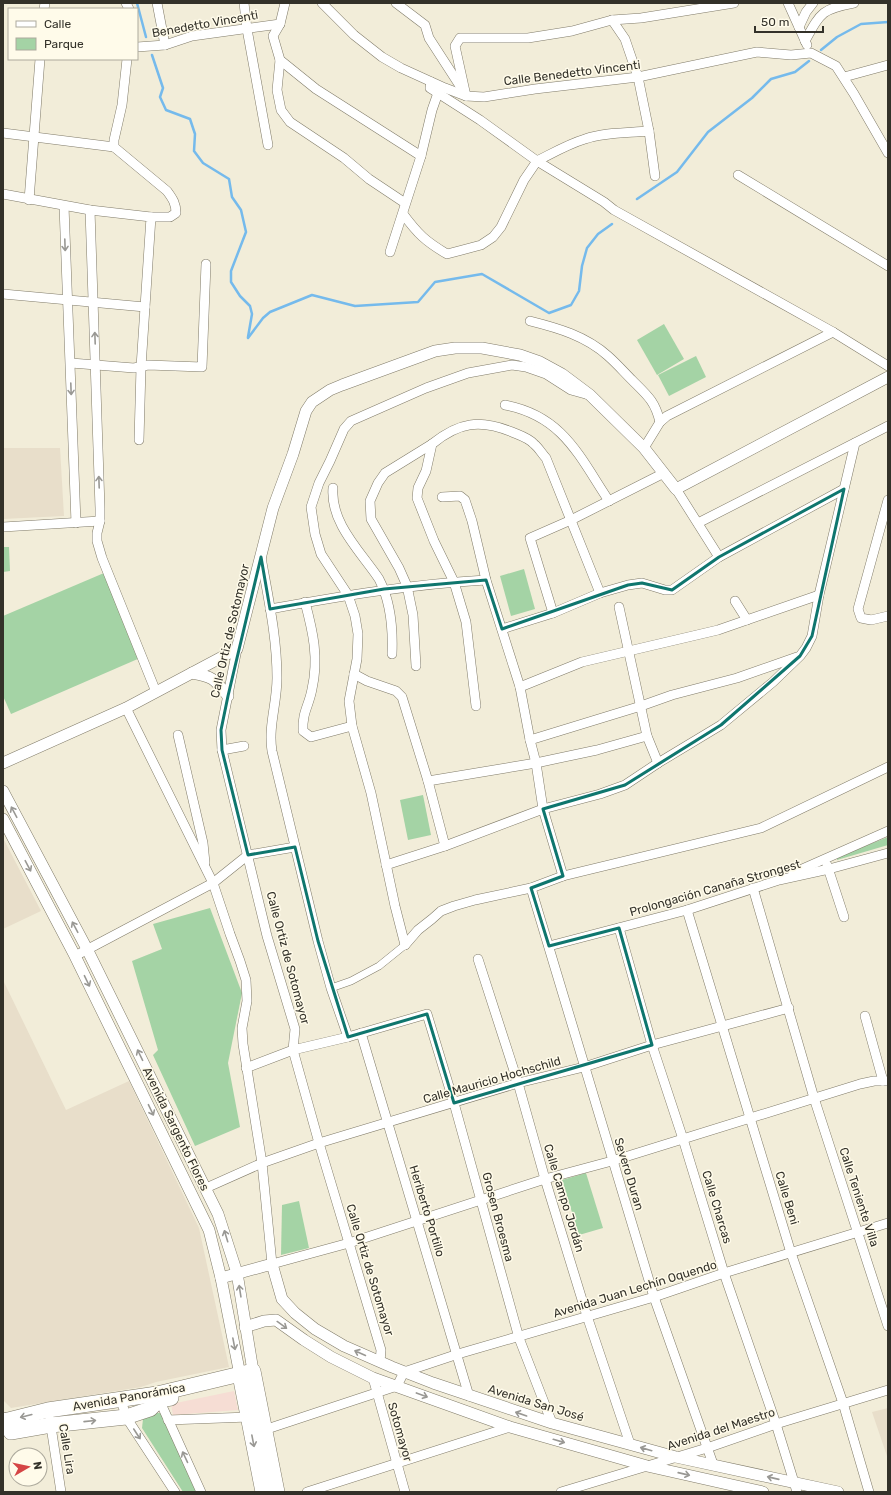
<svg xmlns="http://www.w3.org/2000/svg" width="891" height="1495" font-family="Rubik,sans-serif">
<rect width="100%" height="100%" fill="#f2edd9"/>
<path fill="#f6ddd4" d="M234,1391L238,1410L173,1415L171,1404Z"/>
<g fill="#e8deca">
<path d="M3,448H60L64,516L3,519Z"/>
<path d="M3,838L41,911L3,929Z"/>
<path d="M3,980L66,1110L129,1081L199,1228L229,1367L156,1382L141,1387L11,1408L3,1400Z"/>
<path d="M888,1408V1459L872,1412Z"/>
</g>
<g fill="#a4d3a5">
<path d="M664,324L684,359L657,375L637,340Z"/>
<path d="M696,356L706,377L669,396L658,375Z"/>
<path d="M3,547H9L10,571L3,572Z"/>
<path d="M524,569L535,609L511,616L500,576Z"/>
<path d="M104,573L140,658L11,714L3,696V616Z"/>
<path d="M423,795L431,835L408,840L400,800Z"/>
<path d="M888,837V845L837,860V857Z"/>
<path d="M210,908L242,993L228,1063L240,1127L195,1146L153,1055L158,1050L132,961L162,949L153,924Z"/>
<path d="M586,1173L603,1228L579,1235L562,1180Z"/>
<path d="M299,1201L309,1248L281,1255L282,1205Z"/>
<path d="M157,1413H161L196,1492H183L142,1428L143,1419Z"/>
</g>
<g fill="none" stroke-linecap="round" stroke-linejoin="round">
<g stroke="#75baec" stroke-width="2.5">
<path d="M137,3L146,37"/>
<path d="M821,50L837,37L861,24L888,22"/>
<path d="M152,55L163,88L160,97L166,110L190,119L195,134L194,151L203,163L229,179L232,197L241,210L246,232L231,271V282L240,296L250,306L252,314L248,337"/>
<path d="M637,199L677,172L708,132L752,98L771,79L795,72L809,61"/>
<path d="M248,338L263,318L270,312L312,295L355,306L418,302L435,282L482,274L549,313L571,305L579,291L582,266L587,248L598,234L612,224"/>
</g>
<g stroke="#807b69" stroke-width="8">
<path id="pedestrian" d="M331,988L351,981L379,966L405,945"/>
</g>
<g stroke="#807b69" stroke-width="10">
<g id="minor">
<path d="M126,3L129,9"/>
<path d="M157,3L165,45"/>
<path d="M244,3L247,29L268,145"/>
<path d="M322,3L354,35L382,57L401,68L445,88L466,96L484,97L535,89L638,77L757,52L791,55L811,53L836,66L854,94L888,153"/>
<path d="M396,3L425,25L429,38L462,89"/>
<path d="M788,3L807,45"/>
<path d="M44,9L45,3"/>
<path d="M612,20L625,39L638,77L649,131"/>
<path d="M280,24L273,36L280,60L316,89L421,156"/>
<path d="M799,27L806,12L813,3"/>
<path d="M805,41C821,12 822,9 854,3"/>
<path d="M137,47L165,45L192,36L280,24L285,3"/>
<path d="M127,59L122,105L114,140V147L167,191C173,199 176,204 176,213L170,217H151"/>
<path d="M280,60L277,90L281,110L290,122L344,158L369,179L405,203"/>
<path d="M844,77L888,65"/>
<path d="M431,82L430,88L480,120L537,161C553,153 568,144 585,139C605,132 628,133 649,131L655,176"/>
<path d="M466,96L455,46L460,38H528L572,31L612,20L641,18L734,3"/>
<path d="M3,133L114,147"/>
<path d="M738,175L888,266"/>
<path d="M3,194L90,210L151,217L141,367L139,440"/>
<path d="M29,200L40,59"/>
<path d="M64,206L76,523"/>
<path d="M90,210L100,508V521L97,533V541L102,558L156,692"/>
<path d="M403,214C418,234 425,241 447,254L481,245L493,237L501,227L524,180L537,161L604,202L614,210L833,332L888,366"/>
<path d="M390,252L421,156L432,110L438,93"/>
<path d="M3,294L145,307"/>
<path d="M530,321C558,328 586,336 608,356C616,363 624,372 632,380C647,395 655,401 660,422"/>
<path d="M71,363L134,368L148,365L202,367L206,264"/>
<path d="M505,405C563,416 579,456 609,501"/>
<path d="M644,448L660,422L667,416L833,332"/>
<path d="M333,488C330,523 361,552 379,579C391,602 393,630 392,654"/>
<path d="M676,489L719,557"/>
<path d="M442,497L460,496L465,500L472,521L486,580L520,687L530,740L536,763L543,809L563,876"/>
<path d="M888,500L858,609L861,618L871,620L888,616"/>
<path d="M698,523L888,426"/>
<path d="M3,527L100,521"/>
<path d="M261,557C268,597 277,637 277,678C277,703 268,727 272,751L318,941L331,988L348,1037"/>
<path d="M735,601L747,620"/>
<path d="M305,602C313,632 319,658 312,689C309,706 302,712 303,731L311,737L352,726"/>
<path d="M619,607L647,736L658,763"/>
<path d="M270,609C342,596 413,584 486,580"/>
<path d="M553,613L530,538L571,520L664,473"/>
<path d="M502,629L553,613L600,593L628,585L642,583L665,590H672L719,557L844,489"/>
<path d="M237,649L221,730L222,750L267,936L295,1029L293,1050L319,1143L381,1350L380,1362"/>
<path d="M416,666L413,615L407,586L399,568L371,519L370,501L378,483L385,473L432,444"/>
<path d="M354,674L367,681L396,691L402,697L428,781L445,846"/>
<path d="M520,687L582,662L718,630L819,595"/>
<path d="M476,706L466,622L454,582L434,541L417,498L418,488L426,471L432,444C459,422 480,419 512,432C519,435 529,438 534,444C539,448 542,454 546,458L600,593"/>
<path d="M126,708L213,883L230,934L240,961L246,980L247,1001L242,1028L243,1044L262,1163L272,1264L349,1243L545,1179L612,1161L860,1084L874,1081H888"/>
<path d="M178,735L203,843L205,863"/>
<path d="M530,740L641,706L672,695L737,678L797,657"/>
<path d="M222,750L244,746"/>
<path d="M428,781L536,763L597,750L647,736"/>
<path d="M386,865L445,846L543,809L600,794L625,785L658,763L721,725L773,682L800,656L806,648L812,636L819,595L855,443"/>
<path d="M827,865L844,917"/>
<path d="M793,873L888,831"/>
<path d="M531,888L654,1297L713,1464"/>
<path d="M753,888L814,1098L888,1326"/>
<path d="M687,910L791,1253L843,1403L869,1492"/>
<path d="M619,928L652,1045L683,1139L724,1273L776,1424L797,1492"/>
<path d="M405,945L395,906L371,793L352,726L349,701L357,659L358,634L355,616L348,595L321,554L315,534L311,507L319,483L330,461L344,429L351,421L426,388L468,373L512,365L526,367L546,374L571,390L589,395"/>
<path d="M405,945L418,930L432,919L441,911L454,906L475,900L531,888L563,876L761,828L888,767"/>
<path d="M549,946L687,910L779,880L829,869L888,853"/>
<path d="M75,956L213,883L248,855L295,847"/>
<path d="M478,959L518,1083L545,1179L587,1316L630,1444"/>
<path d="M865,1016L883,1081"/>
<path d="M361,1033L469,1396"/>
<path d="M246,1068L293,1050L348,1037L427,1014L454,1103L519,1338L552,1423"/>
<path d="M206,1188L262,1163L319,1143L518,1083L584,1067L652,1045L789,1008"/>
<path d="M373,1378L405,1492"/>
<path d="M158,1397L201,1492"/>
<path d="M121,1399L126,1417L175,1492"/>
<path d="M50,1420L61,1492"/>
<path d="M168,1420L249,1417"/>
<path d="M264,1430L397,1386L404,1372L458,1354L654,1297L724,1273L888,1223"/>
<path d="M307,1492L510,1427"/>
<path d="M561,1492L707,1448L776,1424L888,1390"/>
</g>
</g>
<g stroke="#807b69" stroke-width="12">
<g id="tertiary">
<path d="M192,673C214,677 214,679 228,696"/>
<path d="M3,763L126,708L237,649L273,508L293,454L306,411L312,402L330,390L342,385L435,351L455,348H482L520,355L540,362L562,374L590,395L644,448L676,489L888,377"/>
<path d="M3,791L87,949L218,1214L237,1273L253,1371"/>
<path d="M3,819L75,956L209,1230L221,1278L240,1375"/>
<path d="M221,1278L272,1264L282,1299L295,1313L315,1329L344,1346L392,1367L433,1383L552,1423L676,1457L838,1492"/>
<path d="M245,1327L264,1321L276,1320L304,1340L331,1357L373,1378L510,1427L647,1466L763,1492"/>
</g>
</g>
<g stroke="#807b69" stroke-width="16">
<g id="primary">
<path d="M240,1375L263,1492"/>
<path d="M3,1420L11,1432L51,1425L126,1417L150,1409L159,1400L171,1398"/>
<path d="M4,1421L48,1410L157,1394L253,1371L277,1492"/>
</g>
</g>
<use href="#pedestrian" stroke="#fff" stroke-width="7"/>
<use href="#minor" stroke="#fff" stroke-width="9"/>
<use href="#tertiary" stroke="#fff" stroke-width="11"/>
<use href="#primary" stroke="#fff" stroke-width="15"/>
</g>
<defs><path id="oneway-shaft" d="M-6 0H5M1.5-3L5.5 0L1.5 3" fill="none" stroke-width="1.6" stroke-linecap="round" stroke-linejoin="round"/></defs>
<g stroke="#999894">
<use href="#oneway-shaft" transform="translate(65 245) rotate(88)"/>
<use href="#oneway-shaft" transform="translate(95 338) rotate(-92)"/>
<use href="#oneway-shaft" transform="translate(71 389) rotate(88)"/>
<use href="#oneway-shaft" transform="translate(99 482) rotate(-92)"/>
<use href="#oneway-shaft" transform="translate(14 812) rotate(-118)"/>
<use href="#oneway-shaft" transform="translate(28 866) rotate(62)"/>
<use href="#oneway-shaft" transform="translate(75 927) rotate(-118)"/>
<use href="#oneway-shaft" transform="translate(87 981) rotate(64)"/>
<use href="#oneway-shaft" transform="translate(140 1055) rotate(-116)"/>
<use href="#oneway-shaft" transform="translate(151 1110) rotate(64)"/>
<use href="#oneway-shaft" transform="translate(226 1236) rotate(-107)"/>
<use href="#oneway-shaft" transform="translate(240 1291) rotate(-99)"/>
<use href="#oneway-shaft" transform="translate(282 1325) rotate(36)"/>
<use href="#oneway-shaft" transform="translate(234 1344) rotate(79)"/>
<use href="#oneway-shaft" transform="translate(360 1353) rotate(-156)"/>
<use href="#oneway-shaft" transform="translate(422 1395) rotate(20)"/>
<use href="#oneway-shaft" transform="translate(521 1414) rotate(-161)"/>
<use href="#oneway-shaft" transform="translate(26 1416) rotate(166)"/>
<use href="#oneway-shaft" transform="translate(90 1421) rotate(-6)"/>
<use href="#oneway-shaft" transform="translate(137 1434) rotate(57)"/>
<use href="#oneway-shaft" transform="translate(253 1441) rotate(79)"/>
<use href="#oneway-shaft" transform="translate(559 1441) rotate(16)"/>
<use href="#oneway-shaft" transform="translate(646 1449) rotate(-164)"/>
<use href="#oneway-shaft" transform="translate(185 1457) rotate(-115)"/>
<use href="#oneway-shaft" transform="translate(684 1474) rotate(13)"/>
<use href="#oneway-shaft" transform="translate(773 1478) rotate(-167)"/>
</g>
<path fill="none" stroke="#0f766e" stroke-width="3" stroke-linejoin="round" d="M844,489L812,636L800,656L721,725L625,785L543,809L563,876L531,888L549,946L619,928L652,1045L454,1103L427,1014L348,1037L318,941L295,847L248,855L222,750L221,730L228,696L261,557L270,609L384,589L486,580L502,629L628,585L642,583L672,590L719,557Z"/>
<g text-anchor="middle" stroke-width="3" stroke-linejoin="round" paint-order="stroke">
<g font-size="12" fill="#333129" stroke="#fffbea">
<text transform="translate(205 24) rotate(-10)" y="4">Benedetto Vincenti</text>
<text transform="translate(572 73) rotate(-7)" y="4">Calle Benedetto Vincenti</text>
<text transform="translate(230 631) rotate(-77)" y="4">Calle Ortiz de Sotomayor</text>
<text transform="translate(715 888) rotate(-16)" y="4">Prolongación Canaña Strongest</text>
<text transform="translate(288 958) rotate(75)" y="4">Calle Ortiz de Sotomayor</text>
<text transform="translate(492 1080) rotate(-16)" y="4">Calle Mauricio Hochschild</text>
<text transform="translate(176 1129) rotate(64)" y="4">Avenida Sargento Flores</text>
<text transform="translate(629 1174) rotate(73)" y="4">Severo Duran</text>
<text transform="translate(859 1197) rotate(72)" y="4">Calle Teniente Villa</text>
<text transform="translate(564 1198) rotate(73)" y="4">Calle Campo Jordán</text>
<text transform="translate(787 1198) rotate(73)" y="4">Calle Beni</text>
<text transform="translate(717 1207) rotate(73)" y="4">Calle Charcas</text>
<text transform="translate(427 1211) rotate(73)" y="4">Heriberto Portillo</text>
<text transform="translate(498 1217) rotate(75)" y="4">Grosen Broesma</text>
<text transform="translate(370 1270) rotate(73)" y="4">Calle Ortiz de Sotomayor</text>
<text transform="translate(635 1289) rotate(-17)" y="4">Avenida Juan Lechín Oquendo</text>
<text transform="translate(129 1397) rotate(-10)" y="4">Avenida Panorámica</text>
<text transform="translate(536 1403) rotate(17)" y="4">Avenida San José</text>
<text transform="translate(721 1429) rotate(-18)" y="4">Avenida del Maestro</text>
<text transform="translate(400 1432) rotate(74)" y="4">Sotomayor</text>
<text transform="translate(67 1449) rotate(81)" y="4">Calle Lira</text>
</g>
</g>
<rect width="891" height="1495" fill="none" stroke="#333129" stroke-width="8"/>
<rect x="8" y="8" width="130" height="52" fill="#fffbea" stroke="#adaa9d"/>
<rect x="16" y="21" width="20" height="6" fill="#ffffff" stroke="#adaa9d"/>
<text x="44" y="28" font-size="12" fill="#333129">Calle</text>
<rect x="16" y="38" width="20" height="12" fill="#a4d3a5" stroke="#adaa9d"/>
<text x="44" y="48" font-size="12" fill="#333129">Parque</text>
<g transform="translate(28 1467) rotate(81)"><circle r="19" fill="#fffbea" stroke="#adaa9d"/>
<path d="M0-3L7 15L0 10L-7 15Z" fill="#d54545"/>
<text y="-6" font-size="11" font-weight="bold" text-anchor="middle" fill="#333129">N</text>
</g>
<path d="M755 26v6h68v-6" fill="none" stroke="#333129" stroke-width="2"/>
<text x="761" y="26" font-size="12" fill="#333129" stroke="#fffbea" stroke-width="3" paint-order="stroke">50 m</text>
</svg>
